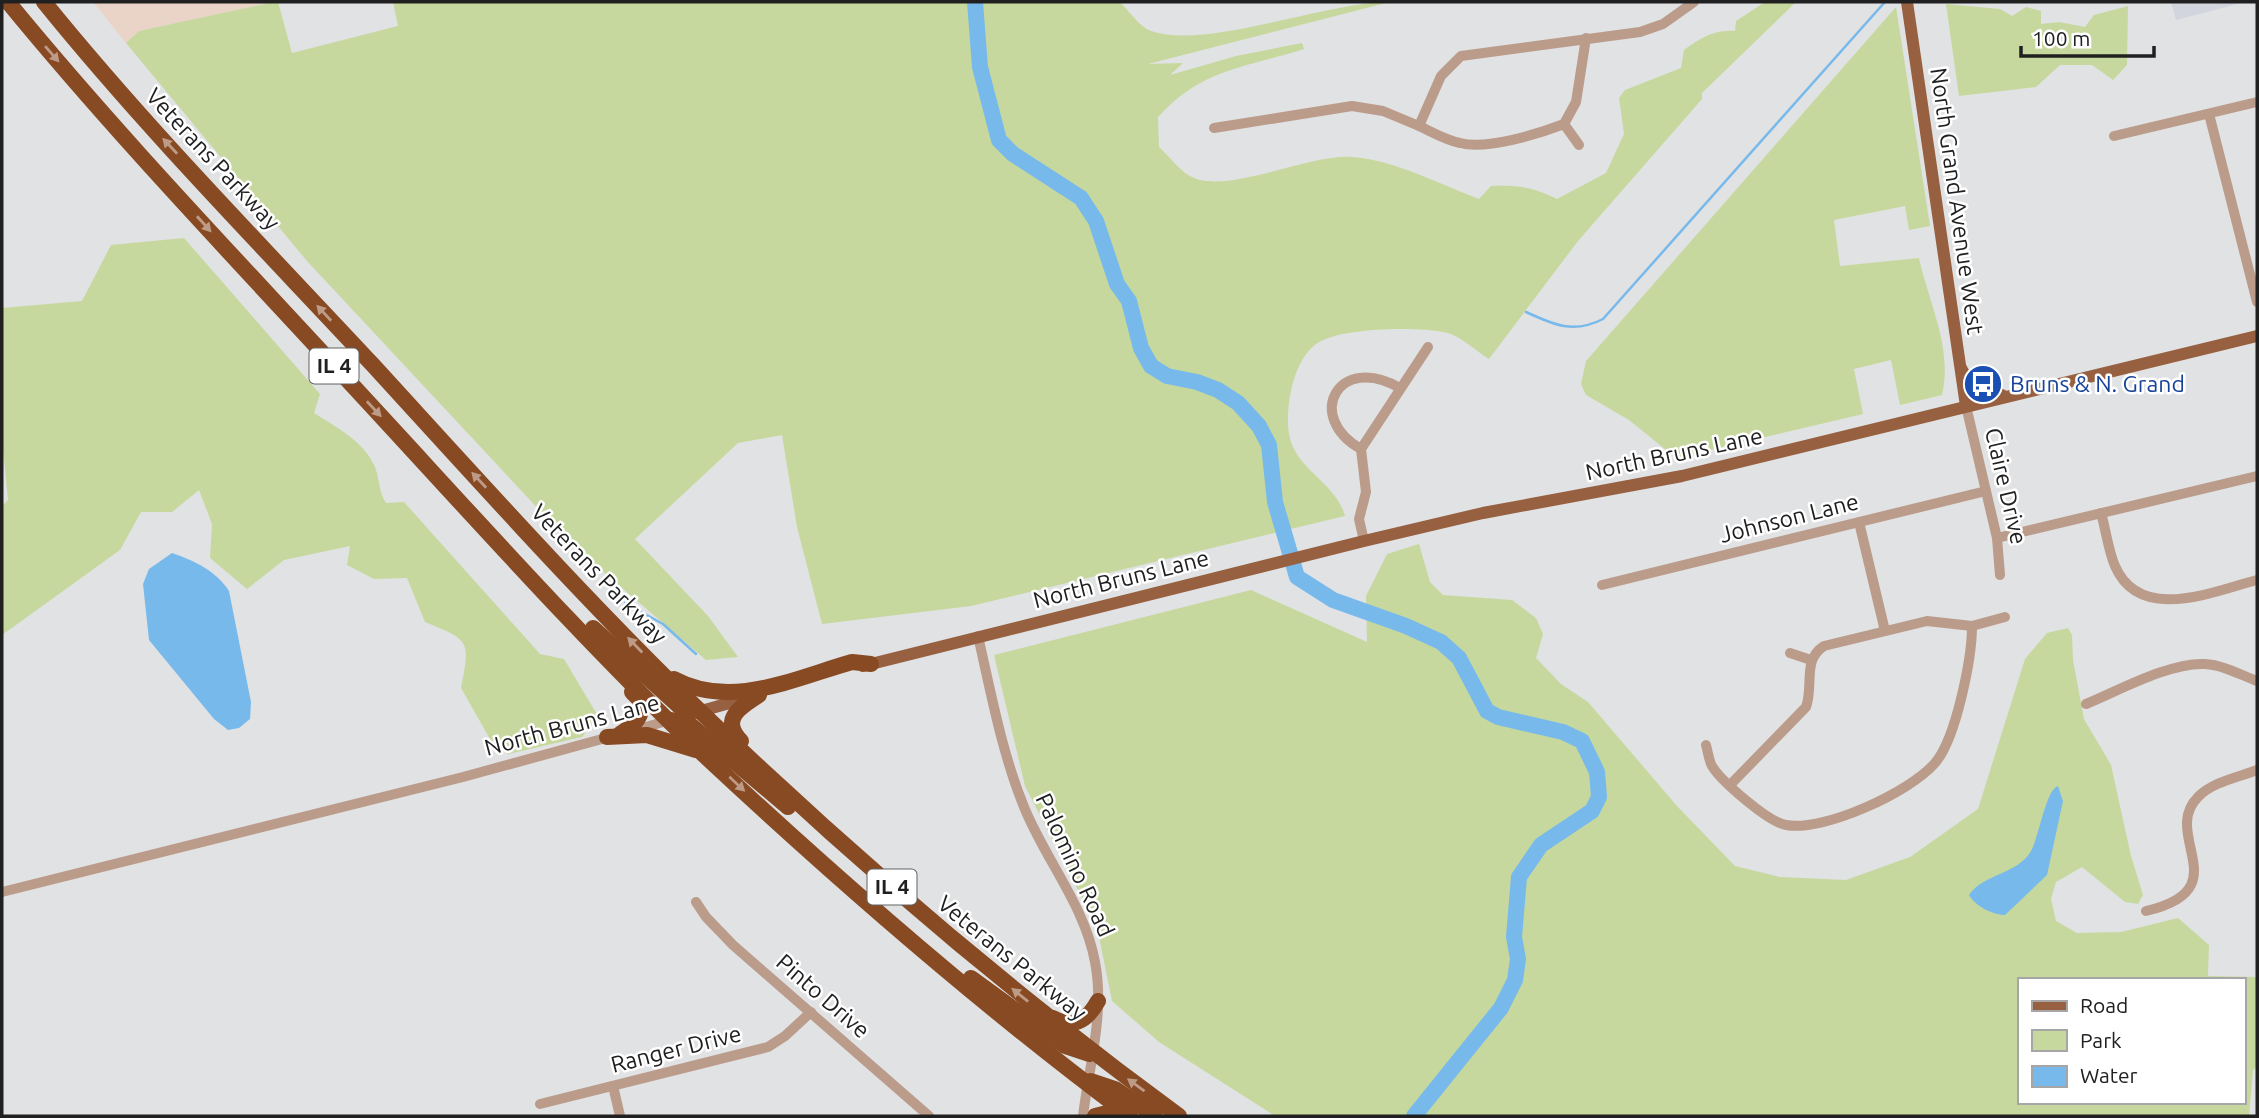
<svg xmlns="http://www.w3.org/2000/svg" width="2259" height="1118" font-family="Ubuntu,sans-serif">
<rect width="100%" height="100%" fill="#e1e2e4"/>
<path fill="#ead3c7" d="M93,2H274L139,31L126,43Z"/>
<path fill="#d2d5de" d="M2171,2H2245L2176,20Z"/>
<g fill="#c6d89d" fill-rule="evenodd">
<path d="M274,2H278L292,53L398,26L393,2H1120C1128,10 1140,27 1151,31C1207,50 1324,2 1390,2L1148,64L1183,63L1170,75L1236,56L1302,43L1304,49C1245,68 1203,68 1158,117L1159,147C1169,156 1179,170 1190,176C1225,196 1307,154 1352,157C1395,160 1439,184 1479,199L1491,186C1517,185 1534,187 1557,199L1606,173L1624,134L1619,98L1625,90L1681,68L1684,50C1700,38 1715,29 1735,31L1736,21L1765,2H1796L1702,93V99L1578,241L1489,359C1477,352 1462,337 1448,333C1421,326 1339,327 1316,344C1293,361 1285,407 1289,434C1295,470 1336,482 1345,516L971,606L822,624L797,527L782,435L738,443L635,539L708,616L738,657L706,660L571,544L307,261L126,43L139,31Z"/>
<path d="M1946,4L2000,9L2012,16L2026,7L2041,11V24L2059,22L2085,27L2094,15L2128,6L2127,65L2113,80L2092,65H2060L2036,87L1959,96Z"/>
<path d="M1896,7L1930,226L1909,230L1905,206L1834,220L1840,266L1919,258C1929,304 1953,348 1942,395L1900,405L1891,360L1854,369L1863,414L1676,458L1629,420L1586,395L1581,384L1586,361Z"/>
<path d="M184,238L320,394L314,413C337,428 364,441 375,467C380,480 378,490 386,503L404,502L540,654L564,659L598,716L582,737L508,754L494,746L461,688C470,640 471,641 425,622L407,578L374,579L347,565L350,546L284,560L247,589L210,558L212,524L199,490L172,512H141L120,550L2,635V506L8,500L2,438V308L82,301L111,245Z"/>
<path d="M1419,544L1430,582L1443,595L1512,600L1536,618L1543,634L1536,658L1561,684L1588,702L1677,806L1735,866L1780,877L1846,880L1910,857L1978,809L2025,659L2047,633L2068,628L2072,635L2073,660L2084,719L2111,765L2131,856L2143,895L2138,904L2125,902L2082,867L2056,882L2051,899L2056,921L2077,933L2121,932L2178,918L2209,945L2208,976L2257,977V1067L2253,1070L2249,1116H1275L1159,1042L1112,1001L1097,927L1025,786L994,655L1251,590L1367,642L1366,596L1387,554ZM2019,980H2243V1102H2019Z"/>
</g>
<g fill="#78b9ec">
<path d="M172,553C195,561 216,571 229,591L251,702L250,719L239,728L228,730L214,719L149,640L143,584L149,569Z"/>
<path d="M2058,786L2063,801L2047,875L2005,915C1993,915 1975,906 1969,895C1983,874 2018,874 2031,851C2039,837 2046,789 2058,786Z"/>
</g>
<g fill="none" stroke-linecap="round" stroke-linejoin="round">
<g stroke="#78b9ec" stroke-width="2.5">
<path d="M1526,312C1554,325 1574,334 1603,319L1884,3"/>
<path d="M625,603L663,624L696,654"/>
</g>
<path stroke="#78b9ec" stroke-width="16" d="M975,2L980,67L999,140L1013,154L1081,198L1096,221L1117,284L1129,301L1141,348L1151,366L1167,376L1197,382L1218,390L1238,403L1259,426L1269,445L1275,502L1297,577L1333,600L1406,626L1441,642L1459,658L1487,711L1498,717L1563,732L1582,741L1597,772L1599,797L1592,811L1541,845L1519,877L1514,937L1518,959L1515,980L1501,1008L1414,1116"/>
<g stroke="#bb9c8b" stroke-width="10">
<path d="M2209,114L2257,302"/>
<path d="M1564,124L1579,145"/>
<path d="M1419,126C1432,132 1446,140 1460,143C1487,150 1538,134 1564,124L1576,102L1586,38"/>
<path d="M1214,128L1352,106L1383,111L1419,126L1441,76L1461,56L1640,32L1663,24L1694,2"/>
<path d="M2114,136L2257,102"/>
<path d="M1966,406L1997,538L2000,575"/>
<path d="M1361,449C1304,417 1338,352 1400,388"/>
<path d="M2101,513C2106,530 2108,550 2115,566C2140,624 2214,591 2257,580"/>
<path d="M1859,522L1885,631"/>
<path d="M1997,538L2257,476"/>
<path d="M1364,541L1359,519L1366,492L1361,449L1428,347"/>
<path d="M1602,585L1986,491"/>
<path d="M978,636C991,693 1002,753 1024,807C1045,859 1085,906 1095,962C1105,1013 1089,1066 1083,1116"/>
<path d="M1790,653L1811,660"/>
<path d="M2086,704C2118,691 2170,662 2205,664C2223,665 2241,675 2257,681"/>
<path d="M632,731L670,720"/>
<path d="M1706,745C1708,752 1709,761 1712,766C1721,781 1768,822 1786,825C1824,832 1910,792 1935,763C1956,739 1972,658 1972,626"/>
<path d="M1731,784L1806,707C1814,685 1802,660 1824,646L1927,621L1972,626L2005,617"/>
<path d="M2,892L463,777L613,736"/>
<path d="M696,902L706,917L733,945L929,1116"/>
<path d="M2146,911C2240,889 2160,835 2198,797C2212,782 2239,777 2257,770"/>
<path d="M613,1086L620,1116"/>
<path d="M540,1104L768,1047L785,1036L811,1012"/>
</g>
<g stroke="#976040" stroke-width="12">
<path d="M1907,2L1966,406"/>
<path d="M1961,368C1969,385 1985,391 2002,395"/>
<path d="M863,666L1364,541L1483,513L1682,476L2257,336"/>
<path d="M694,713L751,697"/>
</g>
<g stroke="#884a23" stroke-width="16">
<path d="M8,2C117,135 237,260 354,387C469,511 582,639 705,756C841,883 981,1005 1130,1116"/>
<path d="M44,2C146,128 261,245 372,364C480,482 587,602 702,713C853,858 1011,993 1179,1116"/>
<path d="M593,628L679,706L700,711"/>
<path d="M674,679C731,710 795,678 852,662L871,664"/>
<path d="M670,720L688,723L788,807"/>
<path d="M620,734C633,725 645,718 640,700L632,692"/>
<path d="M607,737L647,735L696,750"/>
<path d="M741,741C720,719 740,707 759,695"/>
<path d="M971,978L1065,1046L1089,1054"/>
<path d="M1053,1018C1074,1029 1087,1021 1098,1001"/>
<path d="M1091,1081L1115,1089L1155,1116"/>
<path d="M1095,1116L1111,1112L1126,1113"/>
</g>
</g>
<defs><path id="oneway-solid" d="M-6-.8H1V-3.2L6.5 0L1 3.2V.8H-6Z" transform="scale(1.75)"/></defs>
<g fill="#be9b86">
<use href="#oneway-solid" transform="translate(52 54) rotate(49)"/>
<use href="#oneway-solid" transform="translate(170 146) rotate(-133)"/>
<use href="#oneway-solid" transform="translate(204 224) rotate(48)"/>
<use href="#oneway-solid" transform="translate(324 313) rotate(-133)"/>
<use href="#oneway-solid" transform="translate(374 409) rotate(47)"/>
<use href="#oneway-solid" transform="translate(479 480) rotate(-133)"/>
<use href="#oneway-solid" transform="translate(635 645) rotate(-134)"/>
<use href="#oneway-solid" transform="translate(737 784) rotate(43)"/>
<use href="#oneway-solid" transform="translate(1020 995) rotate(-141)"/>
<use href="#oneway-solid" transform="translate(1136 1085) rotate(-144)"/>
</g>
<defs>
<g id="bus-disc" transform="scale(2.0125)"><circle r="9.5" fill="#1a4fb4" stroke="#fff"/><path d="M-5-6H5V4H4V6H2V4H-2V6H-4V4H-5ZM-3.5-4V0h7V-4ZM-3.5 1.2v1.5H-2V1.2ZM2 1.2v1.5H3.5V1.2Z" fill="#fff"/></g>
</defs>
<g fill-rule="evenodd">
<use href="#bus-disc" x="1983" y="384"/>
</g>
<g text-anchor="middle" stroke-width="5" stroke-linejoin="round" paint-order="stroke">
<g fill="#fff" stroke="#636364" stroke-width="2">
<rect x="309.5" y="348.5" width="49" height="35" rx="5"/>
<rect x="867.5" y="869.5" width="49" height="35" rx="5"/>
</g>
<g font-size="21" font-weight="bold" fill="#202021">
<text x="334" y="373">IL 4</text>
<text x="892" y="894">IL 4</text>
</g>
<g font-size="23" fill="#202021" stroke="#fff">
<text transform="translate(213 159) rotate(47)" y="8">Veterans Parkway</text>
<text transform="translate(1957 201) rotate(82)" y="8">North Grand Avenue West</text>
<text transform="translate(1674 454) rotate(-12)" y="8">North Bruns Lane</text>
<text transform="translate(2006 486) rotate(77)" y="8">Claire Drive</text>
<text transform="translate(1789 518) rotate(-14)" y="8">Johnson Lane</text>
<text transform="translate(599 574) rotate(46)" y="8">Veterans Parkway</text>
<text transform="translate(1121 579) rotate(-14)" y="8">North Bruns Lane</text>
<text transform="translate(572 725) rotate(-15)" y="8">North Bruns Lane</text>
<text transform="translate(1075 865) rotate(65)" y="8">Palomino Road</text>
<text transform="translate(1012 958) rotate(39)" y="8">Veterans Parkway</text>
<text transform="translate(823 996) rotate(41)" y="8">Pinto Drive</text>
<text transform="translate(676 1049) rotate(-14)" y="8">Ranger Drive</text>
</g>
<g font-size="23" fill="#164399" stroke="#fff" text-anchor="start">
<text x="2010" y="392">Bruns &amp; N. Grand</text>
</g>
</g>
<rect width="2259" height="1118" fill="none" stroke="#202021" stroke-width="7"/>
<rect x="2018" y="978" width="228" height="126" fill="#ffffff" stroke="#a6a6a6" stroke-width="2"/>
<rect x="2032" y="1001" width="35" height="10" fill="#976040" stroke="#a6a6a6" stroke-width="2"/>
<text x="2080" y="1013" font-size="21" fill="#202021">Road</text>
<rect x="2032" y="1030" width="35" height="21" fill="#c6d89d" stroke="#a6a6a6" stroke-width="2"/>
<text x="2080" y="1048" font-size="21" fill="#202021">Park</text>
<rect x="2032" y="1066" width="35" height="21" fill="#78b9ec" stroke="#a6a6a6" stroke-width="2"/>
<text x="2080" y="1083" font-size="21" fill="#202021">Water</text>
<path d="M2021 46v10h133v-10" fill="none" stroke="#202021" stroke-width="3.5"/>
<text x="2032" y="46" font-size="21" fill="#202021" stroke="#ffffff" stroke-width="5" paint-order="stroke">100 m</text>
</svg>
